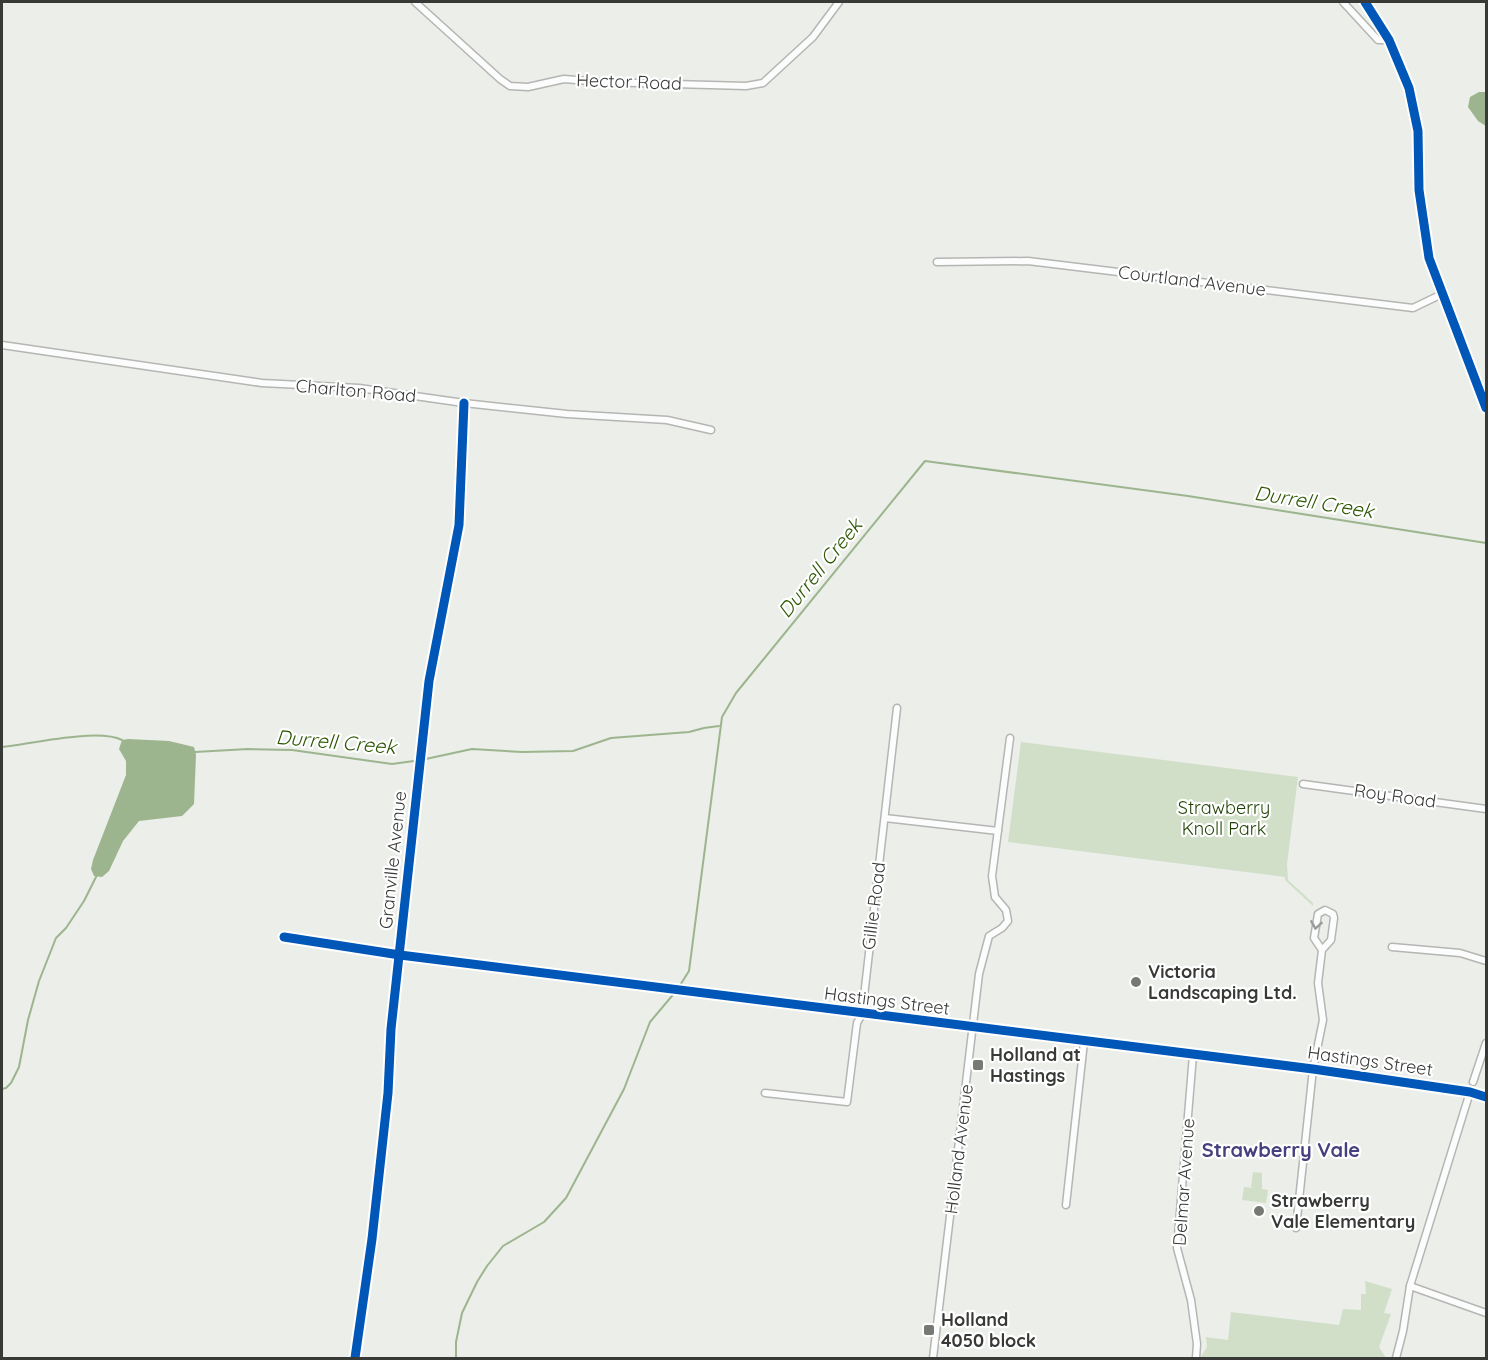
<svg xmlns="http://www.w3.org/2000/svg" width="1488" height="1360" font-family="Quicksand,sans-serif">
<rect width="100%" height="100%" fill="#ebeee9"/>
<g fill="#d1dfc9">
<path d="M1021,742L1298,777L1287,864L1288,880L1313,903V906L1285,880V877L1008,842Z"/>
<path d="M1253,1172L1262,1173V1189L1268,1190L1266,1203L1242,1200L1244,1187L1253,1188L1251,1187Z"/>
<path d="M1365,1281L1392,1289L1384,1313L1391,1314L1379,1347L1386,1358H1200L1207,1347L1206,1337L1228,1340L1231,1312L1339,1325L1343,1309L1361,1310V1294H1366Z"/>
</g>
<g fill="#9db58e">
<path d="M1479,92H1486V126L1478,121L1468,107L1470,97Z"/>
<path d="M128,739L169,741L194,747L196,755L194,804L182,816L139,821L123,841L109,871L102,877L94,876L91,869L93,860L126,775V761L119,749L122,740Z"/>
</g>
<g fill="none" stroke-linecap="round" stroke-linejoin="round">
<g stroke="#9db58e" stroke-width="2">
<path d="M2,747C30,744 98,728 122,740"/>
<path d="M195,752L248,749L292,750L392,764L421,760L472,749L522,752L573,751L611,738L689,732L704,728L719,726"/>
<path d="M2,1089L6,1088L11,1083L19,1067L28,1020L39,981L56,938L66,928L84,901L97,875"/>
<path d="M456,1358V1342L462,1313L477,1282L487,1266L503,1246L544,1222L566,1198L624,1089L650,1022L677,990L689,971L722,717L736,693L925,461L1188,496L1486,543"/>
</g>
<g stroke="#b4b6b3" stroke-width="9">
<g id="street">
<path d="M415,2L500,79L510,86L528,87L564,79L601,82L746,86L763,83L813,37L839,2"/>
<path d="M1343,2L1378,40H1389"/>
<path d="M937,262L1028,261L1413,308L1442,294"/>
<path d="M2,345L262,383L359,388L464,403L567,414L667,420L711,430"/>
<path d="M1303,784L1486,809"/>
<path d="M885,818L998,831"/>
<path d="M284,937L400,955L1313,1069L1470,1092L1486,1097"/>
<path d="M1392,947L1460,953L1486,961"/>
<path d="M1193,1055L1177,1248L1191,1300L1197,1344L1196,1358"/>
<path d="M1473,1082L1486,1043"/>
<path d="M765,1093L847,1102L857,1023L862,1014L897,708"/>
<path d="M1066,1205L1084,1042"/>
<path d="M1296,1228L1313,1069L1323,1020L1318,983L1322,950L1331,940L1334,918L1333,914L1325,910L1318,914L1314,938L1322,950"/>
<path d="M1410,1286L1486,1313"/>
<path d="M355,1358L372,1239L388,1093L391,1029L429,681L459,525L464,403"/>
<path d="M933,1358L979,974L989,936L1002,928L1008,921L1006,910L995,897L992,876L1010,738"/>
<path d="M1396,1358L1403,1331L1410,1286L1470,1092"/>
</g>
</g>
<g stroke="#b4b6b3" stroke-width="12">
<path id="secondary" d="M1365,2L1389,40L1409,88L1418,131L1419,190L1429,258L1486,408"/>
</g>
<use href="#street" stroke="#fcfcfc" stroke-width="6"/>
<use href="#secondary" stroke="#fcfcfc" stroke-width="9"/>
<g stroke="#fff" stroke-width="13">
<g id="cycleway">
<path d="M1365,2L1389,40L1409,88L1418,131L1419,190L1429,258L1486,408"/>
<path d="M284,937L400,955L1313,1069L1470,1092L1486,1097"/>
<path d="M355,1358L372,1239L388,1093L391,1029L429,681L459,525L464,403"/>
</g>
</g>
<use href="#cycleway" stroke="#0057b8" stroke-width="9"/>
</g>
<defs><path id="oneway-chevron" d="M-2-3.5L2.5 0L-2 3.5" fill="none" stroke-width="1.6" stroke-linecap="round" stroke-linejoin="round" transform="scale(1.5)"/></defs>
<use stroke="#9a9b9a" href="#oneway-chevron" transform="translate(1316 925) rotate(99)"/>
<g fill="#777975" stroke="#fff" stroke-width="2">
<circle cx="1136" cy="982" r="6"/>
<rect x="972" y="1059" width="12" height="12" rx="3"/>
<circle cx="1259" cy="1211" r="6"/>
<rect x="923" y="1324" width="12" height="12" rx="3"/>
</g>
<g text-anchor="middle" stroke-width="4.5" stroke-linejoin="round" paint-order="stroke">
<g font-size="18" fill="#383a37" stroke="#fff">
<text transform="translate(629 82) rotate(2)" y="6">Hector Road</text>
<text transform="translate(1192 281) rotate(7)" y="6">Courtland Avenue</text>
<text transform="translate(356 391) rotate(5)" y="6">Charlton Road</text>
<text transform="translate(1395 796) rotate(8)" y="6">Roy Road</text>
<text transform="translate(393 860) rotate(-84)" y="6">Granville Avenue</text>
<text transform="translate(874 906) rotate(-83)" y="6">Gillie Road</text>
<text transform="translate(887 1001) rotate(7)" y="6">Hastings Street</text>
<text transform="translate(1370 1061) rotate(8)" y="6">Hastings Street</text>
<text transform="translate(959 1149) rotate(-83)" y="6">Holland Avenue</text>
<text transform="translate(1184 1182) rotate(-86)" y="6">Delmar Avenue</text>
</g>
<g font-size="18" fill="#1e3f02" stroke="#fff">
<text x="1224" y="814">Strawberry<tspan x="1224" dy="21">Knoll Park</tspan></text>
</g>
<g font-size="18" font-weight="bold" fill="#383a37" stroke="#fff" text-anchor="start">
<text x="1148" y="978">Victoria<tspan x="1148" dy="21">Landscaping Ltd.</tspan></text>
<text x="990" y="1061">Holland at<tspan x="990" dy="21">Hastings</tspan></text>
<text x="1271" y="1207">Strawberry<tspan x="1271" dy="21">Vale Elementary</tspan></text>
<text x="941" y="1326">Holland<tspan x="941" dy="21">4050 block</tspan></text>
</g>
<g font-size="20" font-style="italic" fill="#2c5702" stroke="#fff">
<text transform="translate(1314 502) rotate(9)" y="7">Durrell Creek</text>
<text transform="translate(820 568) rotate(-51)" y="7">Durrell Creek</text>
<text transform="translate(336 742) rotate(5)" y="7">Durrell Creek</text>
</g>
<g font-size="20" font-weight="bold" fill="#45417e" stroke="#fff">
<text x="1281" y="1157">Strawberry Vale</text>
</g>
</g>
<rect width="1488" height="1360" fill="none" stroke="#383a37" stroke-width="6"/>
</svg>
